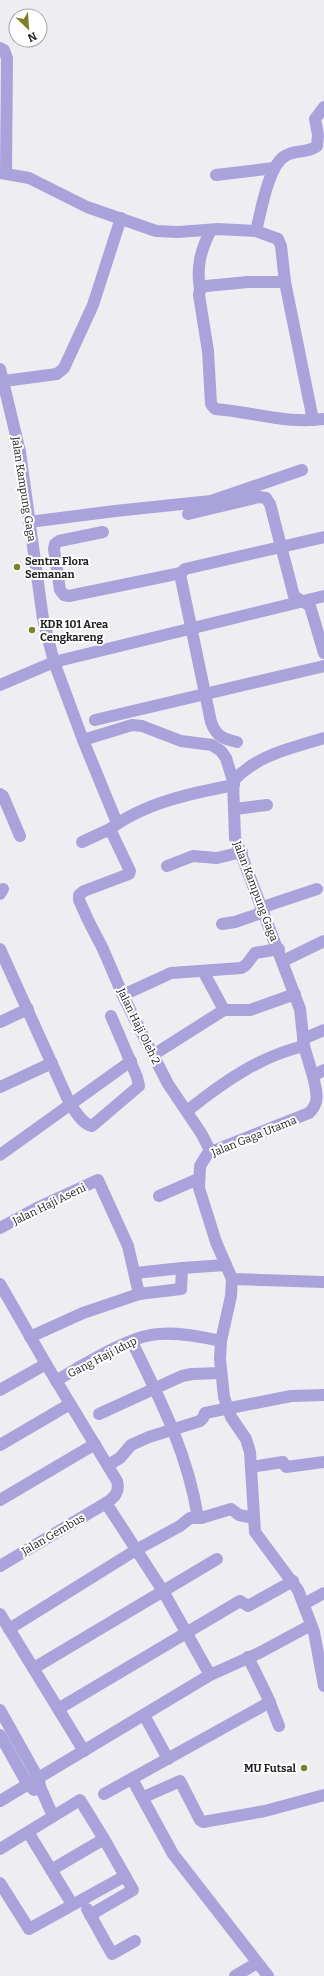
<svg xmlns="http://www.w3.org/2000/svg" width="324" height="1976" font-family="Bitter,serif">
<rect width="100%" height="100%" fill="#eeeef2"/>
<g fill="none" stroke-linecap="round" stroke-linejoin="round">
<g stroke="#aaa2db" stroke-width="12">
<path d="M0,48L4,50L7,58L6,173"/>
<path d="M0,173L29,178L87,207L156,231L178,232L218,229L256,231L278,239L281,246L285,282L313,420"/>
<path d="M216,175L274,168"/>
<path d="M256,231C261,212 268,166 285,156C295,149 307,154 317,146L318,135L315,119L324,107"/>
<path d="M285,282H248L206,286L200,289L199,295L208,351L211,404L215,409C253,412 286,424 324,419"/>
<path d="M200,289C196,267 201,249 211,230"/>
<path d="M0,369L20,452L43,619L54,662L83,740L132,725L142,726L181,741L212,745L221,751L226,758L233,781L235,838L300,1009L304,1046L313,1076"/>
<path d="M4,381L57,374L64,368L93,305L121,218"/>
<path d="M188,514L259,497L266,498L270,504L294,596L310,606L324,653"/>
<path d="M29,522L115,511L211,501L302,470"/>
<path d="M103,532L59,541L55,544L54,549L60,590L64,595L69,596L181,573"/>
<path d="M0,685L54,662L324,596"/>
<path d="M95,720L324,666"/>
<path d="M83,740L117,823"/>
<path d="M237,742C223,739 216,736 211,722L180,574L185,569L324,537"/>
<path d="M233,781C259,754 289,749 324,738"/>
<path d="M0,794L3,796L20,836"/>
<path d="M234,809L267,805"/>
<path d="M82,842L110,829"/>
<path d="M167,866L193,856L217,858L242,852"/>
<path d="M0,894L3,889"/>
<path d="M263,907L317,889"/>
<path d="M222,924L235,922L264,912"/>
<path d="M0,949L70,1104C76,1112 82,1124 92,1126L139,1086L137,1077L111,1016"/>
<path d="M283,961L324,941"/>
<path d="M203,971L224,1010"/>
<path d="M123,995L171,973L241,968L246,965L255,953L279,949"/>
<path d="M0,1022L28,1009"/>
<path d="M303,1039L324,1030"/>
<path d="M153,1055L224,1010H250L295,994"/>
<path d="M324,1070L313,1076C316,1090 321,1102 309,1113L208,1153L200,1166L199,1188L216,1242L232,1279L231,1296L221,1341L220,1359L224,1397L231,1417L246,1439L250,1452L255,1532L298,1590L314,1632L324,1686"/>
<path d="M0,1087L52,1063"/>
<path d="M187,1111C222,1083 260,1056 304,1046"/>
<path d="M211,1152L201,1133L168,1084L124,998L103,949L88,920L79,900V895L84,891L129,874L130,871L110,829C144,803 192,793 234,785"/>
<path d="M0,1155L131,1061"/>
<path d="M159,1196L198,1179"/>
<path d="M0,1228L37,1208L98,1180L128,1246L139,1294L83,1313L30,1337"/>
<path d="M135,1273L182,1268"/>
<path d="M232,1279L324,1282"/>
<path d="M0,1284L46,1364L117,1481C120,1492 115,1497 106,1503L163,1591L210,1675"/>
<path d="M139,1294L181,1289L182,1268L226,1265"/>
<path d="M132,1342C160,1399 188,1454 198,1518"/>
<path d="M56,1381C78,1367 126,1339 151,1335C173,1331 199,1336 221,1341"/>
<path d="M0,1390L46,1364"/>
<path d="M99,1414L182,1376L192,1374L221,1373"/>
<path d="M0,1445L70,1404"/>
<path d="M108,1465L120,1458L131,1445L149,1437L200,1421L203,1418L205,1413L291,1396L324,1395"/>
<path d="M251,1467L283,1462L286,1467L324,1462"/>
<path d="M0,1500L95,1444"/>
<path d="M0,1566L106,1503"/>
<path d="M304,1604L324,1593"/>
<path d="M0,1614L84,1751"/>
<path d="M9,1629L136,1550L180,1526L190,1518H201L231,1509L239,1515L254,1518"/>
<path d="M248,1657L268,1698L279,1726"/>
<path d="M34,1668L217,1559"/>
<path d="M58,1709L240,1601L248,1606L293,1581"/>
<path d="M0,1710L38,1778L41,1789L53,1816"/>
<path d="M144,1715L168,1759"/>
<path d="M0,1735L28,1785L34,1790"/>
<path d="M132,1779L173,1854L268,1976"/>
<path d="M104,1794L270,1702"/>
<path d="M144,1797L180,1781L200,1820L203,1822L265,1811L324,1795"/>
<path d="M0,1801L210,1675L259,1653L311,1625"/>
<path d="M28,1832L72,1904"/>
<path d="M0,1849L80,1800L104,1839L51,1870"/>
<path d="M0,1883L29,1929L125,1876"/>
<path d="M87,1909L112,1954L135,1941"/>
<path d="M90,1915L133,1890L104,1839"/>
<path d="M235,1976L257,1963"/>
</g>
</g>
<g fill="#7e802a" stroke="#fff" stroke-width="1.5">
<circle cx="17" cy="567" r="4"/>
<circle cx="32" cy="630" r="4"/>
<circle cx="304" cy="1768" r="4"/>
</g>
<g text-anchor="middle" stroke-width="4" stroke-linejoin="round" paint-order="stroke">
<g font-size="11" fill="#212123" stroke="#fff">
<text transform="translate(24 489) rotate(81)" y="4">Jalan Kampung Gaga</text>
<text transform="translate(256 891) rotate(69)" y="4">Jalan Kampung Gaga</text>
<text transform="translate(139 1026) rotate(64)" y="4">Jalan Haji Oleh 2</text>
<text transform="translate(254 1136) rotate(-22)" y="4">Jalan Gaga Utama</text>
<text transform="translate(49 1204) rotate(-26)" y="4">Jalan Haji Aseni</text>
<text transform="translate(102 1357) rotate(-27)" y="4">Gang Haji Idup</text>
<text transform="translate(53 1534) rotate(-30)" y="4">Jalan Gembus</text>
</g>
<g font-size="11" font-weight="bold" fill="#212123" stroke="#fff" text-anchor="start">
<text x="25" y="565">Sentra Flora<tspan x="25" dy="13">Semanan</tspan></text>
<text x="40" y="628">KDR 101 Area<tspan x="40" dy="13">Cengkareng</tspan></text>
<text x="296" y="1772" text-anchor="end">MU Futsal</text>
</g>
</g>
<g transform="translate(28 28) rotate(155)"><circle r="19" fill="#ffffff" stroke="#a6a6a7"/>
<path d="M0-3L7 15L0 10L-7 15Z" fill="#7e802a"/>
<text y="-6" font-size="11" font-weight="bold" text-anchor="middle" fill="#212123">N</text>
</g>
</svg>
